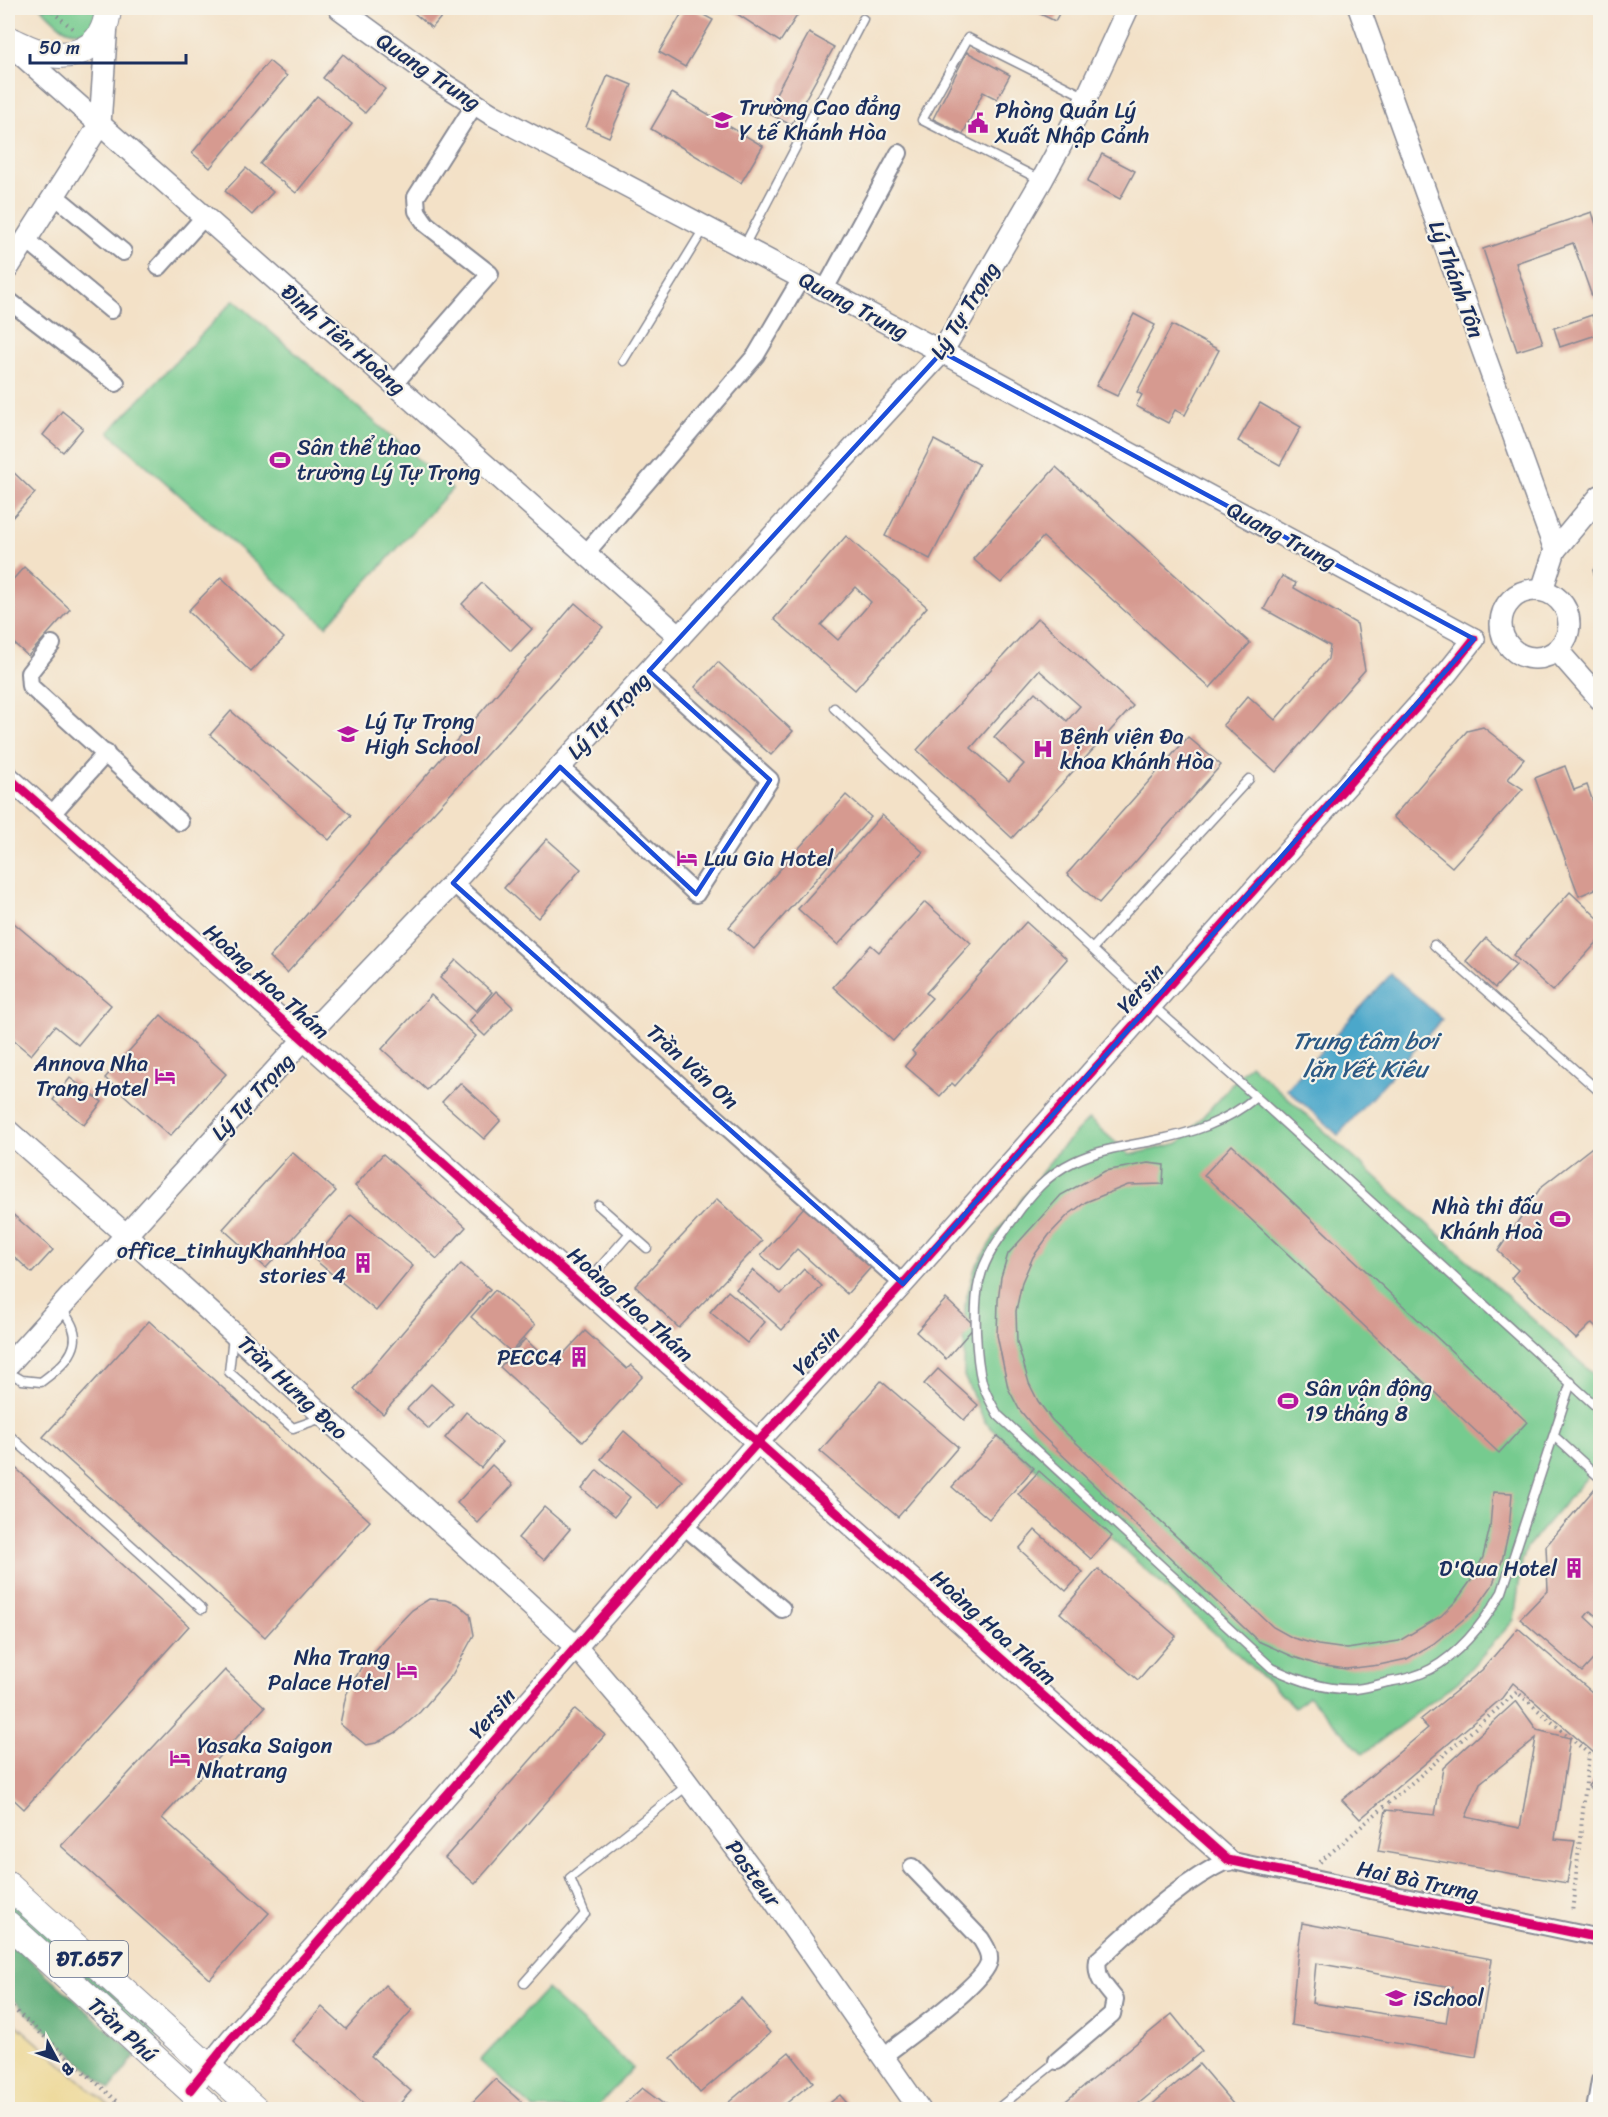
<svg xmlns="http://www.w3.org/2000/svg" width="1608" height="2117" font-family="Sriracha,sans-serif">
<rect width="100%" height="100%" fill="#f7f3e8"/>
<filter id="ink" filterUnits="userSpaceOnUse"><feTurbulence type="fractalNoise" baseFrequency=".0167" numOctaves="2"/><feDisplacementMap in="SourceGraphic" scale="12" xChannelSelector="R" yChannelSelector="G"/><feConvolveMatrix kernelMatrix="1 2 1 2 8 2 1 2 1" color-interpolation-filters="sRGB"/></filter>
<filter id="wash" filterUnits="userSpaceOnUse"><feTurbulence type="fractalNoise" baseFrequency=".008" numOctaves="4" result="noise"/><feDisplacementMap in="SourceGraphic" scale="24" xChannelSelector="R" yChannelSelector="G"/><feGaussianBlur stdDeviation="1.35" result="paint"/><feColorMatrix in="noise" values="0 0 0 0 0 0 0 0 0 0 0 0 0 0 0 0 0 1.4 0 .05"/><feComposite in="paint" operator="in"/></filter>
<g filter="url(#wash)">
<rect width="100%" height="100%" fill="#f3e1c7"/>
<g fill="#76cb8f" stroke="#487d76" stroke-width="1.5">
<path d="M41,8H103L95,28C65,38 62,27 41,8Z"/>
<path d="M234,300L452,489L326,626L109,432Z"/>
<path d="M1250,1064L1600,1380V1462L1527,1547L1522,1562L1514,1620L1459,1681L1363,1754L1308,1696L1295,1707L985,1422L964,1376L965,1303L975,1268L998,1231L1058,1151L1089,1119L1130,1155L1179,1143Z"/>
<path d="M8,1898L159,2036L153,2043L8,1912Z"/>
<path d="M546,1989L633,2068L595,2109H534L480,2061Z"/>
</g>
<path fill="#60af7a" stroke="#3e6f6c" stroke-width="1.5" d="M8,1940L136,2055L110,2089L8,1995Z"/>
<path fill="#eeda9e" stroke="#84847e" stroke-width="1.5" d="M8,2016L18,2026L113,2109H8Z"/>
<path fill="#4ca7ca" stroke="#346b94" stroke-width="1.5" d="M1391,974L1442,1019L1338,1135L1287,1089Z"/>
<g id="blocks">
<g fill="#d69a90" fill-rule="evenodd">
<path d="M408,8H446L448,9L432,28Z"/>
<path d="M685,8H691L713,20L685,67L659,52Z"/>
<path d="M728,8H795L800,11L780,42Z"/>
<path d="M1028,8H1062L1055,21Z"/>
<path d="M809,33L834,47L791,125L766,112Z"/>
<path d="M967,52L1010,75L997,99L983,92L963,134L933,119Z"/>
<path d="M343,54L385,89L365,113L323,78Z"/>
<path d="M269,61L287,76L210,168L192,153Z"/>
<path d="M608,75L632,85L609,137L586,127Z"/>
<path d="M672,93L763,146L741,183L651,129Z"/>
<path d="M317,96L352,124L296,193L260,164Z"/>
<path d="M1102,154L1135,171L1120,199L1087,182Z"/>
<path d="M246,168L273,192L252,215L225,191Z"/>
<path d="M1592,212L1600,237V297L1593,299L1573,243L1516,263L1543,343L1517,351L1483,249Z"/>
<path d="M1134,314L1155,325L1117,396L1096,386Z"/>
<path d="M1592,315L1599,334L1560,347L1554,328Z"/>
<path d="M1172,325L1219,350L1185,415L1175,410L1168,423L1136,406L1142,395L1137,392Z"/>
<path d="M1260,403L1301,427L1280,465L1238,441Z"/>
<path d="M62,411L83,428L63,452L43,435Z"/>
<path d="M934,440L979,464L930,559L885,536Z"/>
<path d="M8,467L35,493L8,522Z"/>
<path d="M1056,467L1250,643L1210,688L1043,537L1001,583L973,559Z"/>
<path d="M846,536L927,607L855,690L774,619ZM855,587L871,602L838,640L821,625Z"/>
<path d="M1600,562V591L1597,587L1593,570Z"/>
<path d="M24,567L70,609L28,656L8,638V585Z"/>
<path d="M1282,576L1296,583L1294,588L1357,624L1365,670L1276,772L1223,725L1248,696L1275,720L1328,659L1330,646L1264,609Z"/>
<path d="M221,577L284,638L251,672L188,611Z"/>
<path d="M482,583L532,629L511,651L462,604Z"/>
<path d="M575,603L603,627L287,973L270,957Z"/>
<path d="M1038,618L1133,706L1012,838L917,750ZM1039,670L1080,706L1067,721L1035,692L994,737L1024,764L1009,781L971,748Z"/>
<path d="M718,662L793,731L771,755L695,687Z"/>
<path d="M231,711L351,815L329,840L210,735Z"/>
<path d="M1483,727L1524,759L1508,779L1523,789L1452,867L1393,817L1467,731Z"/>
<path d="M1188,737L1221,765L1099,903L1067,874Z"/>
<path d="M1565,766L1574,790L1587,785L1600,822V887L1579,896L1535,778Z"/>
<path d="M846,795L871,817L754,949L729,927Z"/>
<path d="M882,815L923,852L838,945L798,909Z"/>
<path d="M547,839L581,869L538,918L504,888Z"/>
<path d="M1570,892L1600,920V939L1553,991L1513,955Z"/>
<path d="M925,902L971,943L926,993L932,998L893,1041L833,987L871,945L879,952Z"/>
<path d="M8,918L111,1005L78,1045L55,1026L31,1055L8,1036Z"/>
<path d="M1026,922L1067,959L955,1086L952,1083L940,1096L905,1066L915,1054L912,1051Z"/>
<path d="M1486,938L1516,965L1495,988L1466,961Z"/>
<path d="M456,960L492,992L476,1011L440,978Z"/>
<path d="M496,991L513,1007L485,1036L469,1021Z"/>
<path d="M431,995L476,1036L427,1090L382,1049Z"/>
<path d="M161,1015L226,1074L170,1136L105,1078Z"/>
<path d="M70,1078L102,1102L84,1125L53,1100Z"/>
<path d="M460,1083L501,1120L484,1139L442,1102Z"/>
<path d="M1600,1141V1331L1592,1323L1576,1339L1511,1278L1518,1270L1498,1251L1541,1187Z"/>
<path d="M1232,1145L1527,1422L1499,1453L1204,1175Z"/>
<path d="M292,1152L336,1191L266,1268L223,1229Z"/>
<path d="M383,1154L466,1227L437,1259L355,1186Z"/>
<path d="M1148,1163L1164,1165L1163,1184L1128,1185L1086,1202L1068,1215L1049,1235L1033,1257L1022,1282L1016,1311L1017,1342L1029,1383L1038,1401L1052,1420L1273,1627L1293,1638L1318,1645L1347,1649L1399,1641L1441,1616L1456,1601L1472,1579L1483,1557L1490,1527L1493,1492L1512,1493L1509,1530L1502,1561L1492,1586L1475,1610L1433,1644L1407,1659L1379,1665L1346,1669L1318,1665L1294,1657L1258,1641L1036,1430L1019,1409L1008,1388L997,1335L998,1300L1001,1277L1008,1254L1061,1195L1105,1171Z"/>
<path d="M717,1199L762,1241L679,1328L635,1286Z"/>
<path d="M806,1205L873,1265L847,1294L797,1249L778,1270L761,1255Z"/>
<path d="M8,1210L53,1250L32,1273L8,1251Z"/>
<path d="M351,1215L413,1266L376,1311L314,1259Z"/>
<path d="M461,1264L490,1289L383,1414L354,1389Z"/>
<path d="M804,1269L822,1286L782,1330L736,1289L753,1270L781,1294Z"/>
<path d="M495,1290L535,1325L511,1352L471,1317Z"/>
<path d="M728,1291L765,1322L747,1343L710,1312Z"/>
<path d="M946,1299L975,1326L946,1359L916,1332Z"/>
<path d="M149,1321L370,1521L265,1637L43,1437Z"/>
<path d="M585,1331L627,1369L631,1365L643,1376L583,1442L500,1367L525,1339L553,1365Z"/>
<path d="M938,1369L978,1405L964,1420L924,1384Z"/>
<path d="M881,1381L958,1447L898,1517L820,1451Z"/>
<path d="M431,1384L453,1404L429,1429L407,1409Z"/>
<path d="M466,1412L502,1442L481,1468L445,1438Z"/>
<path d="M624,1431L682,1481L659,1508L601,1459Z"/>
<path d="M998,1436L1034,1468L989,1519L952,1487Z"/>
<path d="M8,1461L189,1626L24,1809L8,1794Z"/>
<path d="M492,1465L513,1485L478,1523L457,1503Z"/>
<path d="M597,1470L630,1497L615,1516L582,1489Z"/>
<path d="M1039,1471L1112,1536L1091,1559L1018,1494Z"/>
<path d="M1600,1482V1619L1590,1611L1585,1617L1600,1631V1652L1582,1672L1520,1619L1548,1590L1546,1546Z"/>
<path d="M544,1507L570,1529L544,1560L518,1538Z"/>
<path d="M1035,1530L1083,1572L1066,1591L1019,1549Z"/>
<path d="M1098,1569L1176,1636L1138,1680L1060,1613Z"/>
<path d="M429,1599L445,1600L458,1604L470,1614L474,1635L452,1675L420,1712L397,1732L376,1743L366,1745L340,1724L346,1695L362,1666L383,1640L412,1610Z"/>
<path d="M1518,1628L1600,1699V1758L1513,1683L1502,1698L1360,1819L1342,1800L1428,1728L1420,1720L1482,1670Z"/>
<path d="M225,1670L265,1707L162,1818L269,1913L210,1979L61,1846Z"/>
<path d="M1516,1701L1537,1730L1570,1738L1555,1839L1575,1841L1567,1883L1378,1851L1386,1810L1435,1815L1443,1768ZM1536,1738L1520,1828L1466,1817L1480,1783Z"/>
<path d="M575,1709L605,1735L475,1884L445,1858Z"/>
<path d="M1600,1772V1798L1588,1786Z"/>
<path d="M1302,1923L1492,1959L1476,2057L1291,2025L1297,1959ZM1316,1963L1452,1987L1446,2023L1312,2003Z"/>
<path d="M385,1985L412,2010L371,2056L411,2091L395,2109H370L292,2041L322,2007L346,2029Z"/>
<path d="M741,1998L770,2033L700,2093L671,2058Z"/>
<path d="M1172,2014L1202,2051L1132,2109H1056Z"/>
<path d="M789,2052L813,2082L779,2109H725L723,2107Z"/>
<path d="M1199,2064L1233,2104L1227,2109H1147Z"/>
<path d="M495,2079L529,2109H466Z"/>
<path d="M642,2088L665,2105L680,2109H619Z"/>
<path d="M840,2095L852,2109H822Z"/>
</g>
</g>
</g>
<g filter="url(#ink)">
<use href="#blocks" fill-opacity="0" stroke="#878892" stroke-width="1.5"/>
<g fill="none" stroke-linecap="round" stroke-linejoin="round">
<g stroke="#878892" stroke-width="11">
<g id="service">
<path d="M1041,180L922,120L968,38L1086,97"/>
<path d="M744,246L863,19"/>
<path d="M623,361L705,227"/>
<path d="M834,708L1151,1004L1256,1097L1600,1410"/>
<path d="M1434,945L1600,1092"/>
<path d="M1092,949L1249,779"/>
<path d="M1256,1097C1225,1123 1192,1133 1152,1141C1126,1146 1097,1150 1073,1162C1048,1174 1030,1195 1014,1218C1000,1237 984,1258 979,1282C973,1306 976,1358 982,1382C985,1393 992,1405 998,1415L1272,1668C1297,1680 1327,1691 1356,1689C1366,1688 1377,1685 1388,1682C1402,1680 1418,1676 1431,1669C1462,1652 1485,1621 1502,1592L1571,1382"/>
<path d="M598,1205L647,1248"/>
<path d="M583,1287L630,1233"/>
<path d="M233,1336L229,1372L293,1428L322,1418"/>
<path d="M8,1372L22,1380L41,1382C57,1370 82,1352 73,1328C71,1321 65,1314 61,1307"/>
<path d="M8,1434L202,1609"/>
<path d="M1554,1436L1600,1478"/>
<path d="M524,1983L585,1914L570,1878L688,1785"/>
<path d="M996,2110L1057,2061"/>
</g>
</g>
<g stroke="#878892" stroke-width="20">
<g id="minor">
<path d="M54,195L123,252"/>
<path d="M26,239L111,310"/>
<path d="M159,267L205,216"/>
<path d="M825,289L899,153"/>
<path d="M8,300L116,383"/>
<path d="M394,384L490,274L426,224L417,211L416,197L475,104"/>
<path d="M586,553L756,355L802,277"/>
<path d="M52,644L29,673L30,686L180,822"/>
<path d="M560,767L696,894L770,780L649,671"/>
<path d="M51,815L106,753"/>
<path d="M453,883L903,1284"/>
<path d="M683,1525L782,1609"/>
<path d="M882,2057C902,2041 986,1983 989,1961C990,1952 985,1946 981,1939L912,1867"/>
<path d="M1057,2061L1112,2014L1115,1999C1105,1986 1095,1978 1098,1960C1138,1924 1179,1883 1228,1860L1600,1938"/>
<path d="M1595,2110L1600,2081"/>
</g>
</g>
<g stroke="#878892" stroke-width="24">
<g id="tertiary">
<path d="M339,8L439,81L491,114L957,360L1474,639"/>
<path d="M1359,8L1555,550"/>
<path d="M8,43L680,637"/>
<path d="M8,268L100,124L107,24"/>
<path d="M1542,590L1555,550L1600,496"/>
<circle cx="1535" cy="624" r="34"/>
<path d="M1558,651L1600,699"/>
<path d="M8,777L1228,1860"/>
<path d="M8,1131L125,1234L576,1647L653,1737L762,1883L920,2110"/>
<path d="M8,1365L303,1040L453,883L942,352L1042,180L1087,97L1128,8"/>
<path d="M190,2090L231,2039L314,1947L576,1647L757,1443L903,1284L1447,673L1474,639"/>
</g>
</g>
<g stroke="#878892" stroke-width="28">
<g id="primary">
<path d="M8,39C20,44 33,52 47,54C82,59 106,43 108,8"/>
<path d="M8,1885L256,2110"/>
<path d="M8,1924L212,2110"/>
</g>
</g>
<g stroke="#878892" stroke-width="4" stroke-dasharray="1.5 4.5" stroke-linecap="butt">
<path d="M48,8L73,29L75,28"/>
<path d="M1320,1862L1517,1692L1589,1754L1572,1913"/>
<path d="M8,2004L127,2110"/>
</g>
<use href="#service" stroke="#fff" stroke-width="8"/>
<use href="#minor" stroke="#fff" stroke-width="16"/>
<use href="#tertiary" stroke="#fff" stroke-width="21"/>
<use href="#primary" stroke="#fff" stroke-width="26"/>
<g stroke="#f7f3e8" stroke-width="13">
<g id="cycleway">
<path d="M8,777L1228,1860L1600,1938"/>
<path d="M190,2090L231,2039L314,1947L576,1647L757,1443L903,1284L1447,673L1474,639"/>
</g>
</g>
<use href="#cycleway" stroke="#d6006c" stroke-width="9"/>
</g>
</g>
<path fill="none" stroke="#1d4ed8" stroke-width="4.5" stroke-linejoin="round" d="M942,352L1474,639L903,1284L453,883L560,767L696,894L770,780L649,671Z"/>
<defs>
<g id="university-bare" transform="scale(1.62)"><path d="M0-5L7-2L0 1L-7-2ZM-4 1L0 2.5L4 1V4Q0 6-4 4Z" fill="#b5179e" stroke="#f7f3e8" stroke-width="2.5" paint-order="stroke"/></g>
<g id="civic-bare" transform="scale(1.62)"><path d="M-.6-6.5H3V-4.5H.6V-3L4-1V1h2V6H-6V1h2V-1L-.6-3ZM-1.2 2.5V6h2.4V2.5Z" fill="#b5179e" stroke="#f7f3e8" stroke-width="2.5" paint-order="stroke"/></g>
<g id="stadium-bare" transform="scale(1.62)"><path d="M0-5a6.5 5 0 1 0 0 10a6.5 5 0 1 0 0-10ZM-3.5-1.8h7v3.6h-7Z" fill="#b5179e" stroke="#f7f3e8" stroke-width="2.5" paint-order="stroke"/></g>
<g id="school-bare" transform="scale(1.62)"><path d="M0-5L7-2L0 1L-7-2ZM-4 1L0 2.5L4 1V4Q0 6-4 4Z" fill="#b5179e" stroke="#f7f3e8" stroke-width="2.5" paint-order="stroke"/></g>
<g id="hospital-bare" transform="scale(1.62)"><path d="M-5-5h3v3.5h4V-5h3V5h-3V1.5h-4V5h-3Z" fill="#b5179e" stroke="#f7f3e8" stroke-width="2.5" paint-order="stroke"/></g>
<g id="hotel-bare" transform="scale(1.62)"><path d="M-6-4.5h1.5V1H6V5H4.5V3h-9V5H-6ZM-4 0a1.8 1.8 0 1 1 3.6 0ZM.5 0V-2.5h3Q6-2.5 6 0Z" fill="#b5179e" stroke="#f7f3e8" stroke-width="2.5" paint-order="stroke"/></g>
<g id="building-bare" transform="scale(1.62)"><path d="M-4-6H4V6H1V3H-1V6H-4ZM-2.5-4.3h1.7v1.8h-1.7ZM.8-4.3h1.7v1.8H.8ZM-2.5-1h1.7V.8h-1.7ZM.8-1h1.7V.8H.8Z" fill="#b5179e" stroke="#f7f3e8" stroke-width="2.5" paint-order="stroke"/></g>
</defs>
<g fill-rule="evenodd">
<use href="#university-bare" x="722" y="120"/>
<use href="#civic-bare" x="978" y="123"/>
<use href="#stadium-bare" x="280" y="460"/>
<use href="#school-bare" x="348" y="734"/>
<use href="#hospital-bare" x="1043" y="749"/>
<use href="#hotel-bare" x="687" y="858"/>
<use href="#hotel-bare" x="165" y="1076"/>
<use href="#stadium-bare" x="1560" y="1219"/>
<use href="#building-bare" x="363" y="1263"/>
<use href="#building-bare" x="579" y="1357"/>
<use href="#stadium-bare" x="1288" y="1401"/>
<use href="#building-bare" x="1574" y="1568"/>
<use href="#hotel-bare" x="407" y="1670"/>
<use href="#hotel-bare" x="180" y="1758"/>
<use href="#school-bare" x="1396" y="1998"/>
</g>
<g text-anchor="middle" stroke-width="4.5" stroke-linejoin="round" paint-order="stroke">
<rect fill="#f7f3e8" stroke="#5d6a87" stroke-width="1.5" x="50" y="1941" width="78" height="36" rx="4.5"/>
<g font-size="21" font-weight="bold" fill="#1b2f5e">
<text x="89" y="1966">ĐT.657</text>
</g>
<g font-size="22" fill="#1b2f5e" stroke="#f7f3e8">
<text transform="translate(429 71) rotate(34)" y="8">Quang Trung</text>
<text transform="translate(1457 279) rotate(70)" y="8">Lý Thánh Tôn</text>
<text transform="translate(854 305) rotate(28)" y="8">Quang Trung</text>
<text transform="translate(964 310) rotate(-58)" y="8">Lý Tự Trọng</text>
<text transform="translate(344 339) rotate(41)" y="8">Đinh Tiên Hoàng</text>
<text transform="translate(1282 535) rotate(28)" y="8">Quang Trung</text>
<text transform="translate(608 715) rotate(-47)" y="8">Lý Tự Trọng</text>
<text transform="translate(267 981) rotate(42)" y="8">Hoàng Hoa Thám</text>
<text transform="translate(1140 988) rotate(-48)" y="8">Yersin</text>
<text transform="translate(693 1066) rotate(42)" y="8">Trần Văn Ơn</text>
<text transform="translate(252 1096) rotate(-47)" y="8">Lý Tự Trọng</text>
<text transform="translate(631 1304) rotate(42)" y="8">Hoàng Hoa Thám</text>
<text transform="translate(816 1350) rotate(-47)" y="8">Yersin</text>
<text transform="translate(293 1387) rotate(43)" y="8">Trần Hưng Đạo</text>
<text transform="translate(994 1627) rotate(42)" y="8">Hoàng Hoa Thám</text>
<text transform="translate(492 1713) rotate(-49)" y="8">Yersin</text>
<text transform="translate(754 1873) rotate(54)" y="8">Pasteur</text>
<text transform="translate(1418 1880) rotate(12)" y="8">Hai Bà Trưng</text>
<text transform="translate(123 2029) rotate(42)" y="8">Trần Phú</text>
</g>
<g font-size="22" fill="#1b2f5e" stroke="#f7f3e8" text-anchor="start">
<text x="739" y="115">Trường Cao đẳng<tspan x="739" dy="25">Y tế Khánh Hòa</tspan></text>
<text x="995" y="118">Phòng Quản Lý<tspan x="995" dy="25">Xuất Nhập Cảnh</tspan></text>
<text x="297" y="455">Sân thể thao<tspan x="297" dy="25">trường Lý Tự Trọng</tspan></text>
<text x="365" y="729">Lý Tự Trọng<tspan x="365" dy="25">High School</tspan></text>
<text x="1060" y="744">Bệnh viện Đa<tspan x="1060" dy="25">khoa Khánh Hòa</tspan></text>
<text x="704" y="866">Luu Gia Hotel</text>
<text x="148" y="1071" text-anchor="end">Annova Nha<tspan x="148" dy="25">Trang Hotel</tspan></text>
<text x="1543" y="1214" text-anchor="end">Nhà thi đấu<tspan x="1543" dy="25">Khánh Hoà</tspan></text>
<text x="346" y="1258" text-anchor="end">office_tinhuyKhanhHoa<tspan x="346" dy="25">stories 4</tspan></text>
<text x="562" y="1365" text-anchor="end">PECC4</text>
<text x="1305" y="1396">Sân vận động<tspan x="1305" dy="25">19 tháng 8</tspan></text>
<text x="1557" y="1576" text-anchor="end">D'Qua Hotel</text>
<text x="390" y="1665" text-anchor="end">Nha Trang<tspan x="390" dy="25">Palace Hotel</tspan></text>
<text x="197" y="1753">Yasaka Saigon<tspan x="197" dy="25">Nhatrang</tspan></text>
<text x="1413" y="2006">iSchool</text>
</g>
<g font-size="24" font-style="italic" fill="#2c5984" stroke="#f7f3e8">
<text x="1365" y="1049">Trung tâm bơi<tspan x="1365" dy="28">lặn Yết Kiêu</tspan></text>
</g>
</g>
<rect width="1608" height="2117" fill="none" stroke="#f7f3e8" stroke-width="30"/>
<g transform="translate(57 2060) rotate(131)" stroke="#f7f3e8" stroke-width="4.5" paint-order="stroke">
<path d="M0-4.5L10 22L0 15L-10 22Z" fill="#1b2f5e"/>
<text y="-9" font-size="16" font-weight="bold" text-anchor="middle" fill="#1b2f5e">B</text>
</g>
<path d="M30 54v9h156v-9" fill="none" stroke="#1b2f5e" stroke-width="3"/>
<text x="39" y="54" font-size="18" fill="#1b2f5e" stroke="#f7f3e8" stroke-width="4.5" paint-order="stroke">50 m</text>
</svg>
